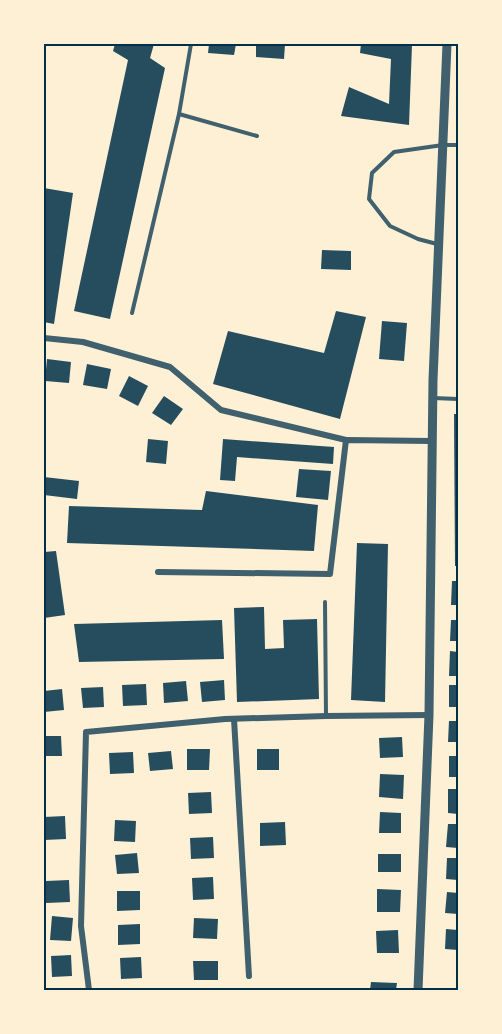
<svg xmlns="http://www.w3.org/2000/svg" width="502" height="1034" font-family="'IBM Plex Sans',sans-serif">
<rect width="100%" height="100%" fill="#fdf0d5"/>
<g fill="#264d5e">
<path d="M115,44H154L150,58L165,68L110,319L74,311L128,60L113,51Z"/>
<path d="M209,44H236L234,55L208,53Z"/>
<path d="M256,44H285L284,59L256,57Z"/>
<path d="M361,44H401L412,45L409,125L341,116L349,87L389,104L391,59L360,53Z"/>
<path d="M44,188L73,193L54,324L44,322Z"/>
<path d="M322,250L351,251V270L321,269Z"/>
<path d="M336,311L366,317L340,419L213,384L228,331L324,353Z"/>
<path d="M382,321L407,323L404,361L379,359Z"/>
<path d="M47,359L71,362L69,383L45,381Z"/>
<path d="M87,364L111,369L107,389L83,385Z"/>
<path d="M129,376L148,386L138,406L119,396Z"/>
<path d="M164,396L183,409L171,425L152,413Z"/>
<path d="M454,414H458V566H455Z"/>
<path d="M148,439L168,441L166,464L146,462Z"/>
<path d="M223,439L334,447L333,464L237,457L235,481L220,480Z"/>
<path d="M299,469L331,471L328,500L296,497Z"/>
<path d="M44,477L79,481L77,499L44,495Z"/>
<path d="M206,491L318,505L314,551L67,543L69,506L202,510Z"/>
<path d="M357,543L388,544L385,702L351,700Z"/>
<path d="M56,551L65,615L44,618V552Z"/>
<path d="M452,581H458V605H451Z"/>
<path d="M264,607L265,649L284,648L283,620L317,619L319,699L237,702L234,608Z"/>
<path d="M222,620L224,659L79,662L74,624Z"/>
<path d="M451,620H458V641H450Z"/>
<path d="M450,651L458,652V676H449Z"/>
<path d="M224,680L225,700L202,702L200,682Z"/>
<path d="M186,681L188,701L164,703L163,683Z"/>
<path d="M146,684L147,705L123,706L122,685Z"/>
<rect x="449" y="685" width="9" height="22"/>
<path d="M103,687L104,707L83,708L81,688Z"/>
<path d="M62,689L64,710L44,712V691Z"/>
<path d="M449,721H458V742H448Z"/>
<path d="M44,736H61L62,756H44Z"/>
<path d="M402,737L403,757L380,758L379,738Z"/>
<path d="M187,749H210L209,770H187Z"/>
<rect x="257" y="749" width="22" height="21"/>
<path d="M171,751L173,769L150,771L148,753Z"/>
<path d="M133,752L134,773L110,774L109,753Z"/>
<rect x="449" y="756" width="9" height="21"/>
<path d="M380,774L404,775L403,799L379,797Z"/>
<path d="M448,789H458V814L448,813Z"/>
<path d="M211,792L212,813L189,814L188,793Z"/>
<path d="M380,812L401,813V833H379Z"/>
<path d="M65,816L66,839L44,840V817Z"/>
<path d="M115,820L136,821L135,842L114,841Z"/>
<path d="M285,822L286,845L260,846V823Z"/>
<path d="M448,824H458V848L446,847Z"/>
<path d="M213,837L214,858L191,859L190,838Z"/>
<path d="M137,853L139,873L117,874L115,855Z"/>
<rect x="378" y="854" width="23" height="18"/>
<path d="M447,858H458V880L446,879Z"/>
<path d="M213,877L214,899L193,900L192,878Z"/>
<path d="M69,880L70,902L46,903V881Z"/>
<path d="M377,889L401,890L400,912H377Z"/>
<path d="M117,891H140V910L117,911Z"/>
<path d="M447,892L458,893V914L445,913Z"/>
<path d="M52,916L73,918L71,941L50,940Z"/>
<path d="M194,918L218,919L217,939L193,938Z"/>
<path d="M140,924V944L118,945V925Z"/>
<path d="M446,929L458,930V950L445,949Z"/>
<path d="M398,930L399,953H377L376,931Z"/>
<path d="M71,955L72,976L52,977L51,956Z"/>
<path d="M141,957L142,978L121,979L120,958Z"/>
<path d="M193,961H218V980H194Z"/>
<path d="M371,982L397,983L396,990H370Z"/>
</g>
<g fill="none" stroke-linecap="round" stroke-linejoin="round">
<g stroke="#3f606c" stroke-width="4">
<path d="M179,114L257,136"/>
<path d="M437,244L418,239L390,226L369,199L372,173L394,152L443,145H458"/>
<path d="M132,313L179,114L191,44"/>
<path d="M433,398L458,399"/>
<path d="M325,602L326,716"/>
</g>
<g stroke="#3f606c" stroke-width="6">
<path d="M44,338L83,342L170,367L221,410L346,440"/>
<path d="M158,572L330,574L346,440L431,441"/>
<path d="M234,719L249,976"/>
<path d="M89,990L81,926L86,732L225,719L326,716L429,715"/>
</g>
<path stroke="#3f606c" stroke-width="9" d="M418,990L429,715L433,380L447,44"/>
</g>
<rect width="502" height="1034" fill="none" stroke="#fdf0d5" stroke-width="90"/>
<rect x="45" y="45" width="412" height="944" fill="none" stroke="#003049" stroke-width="2"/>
</svg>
